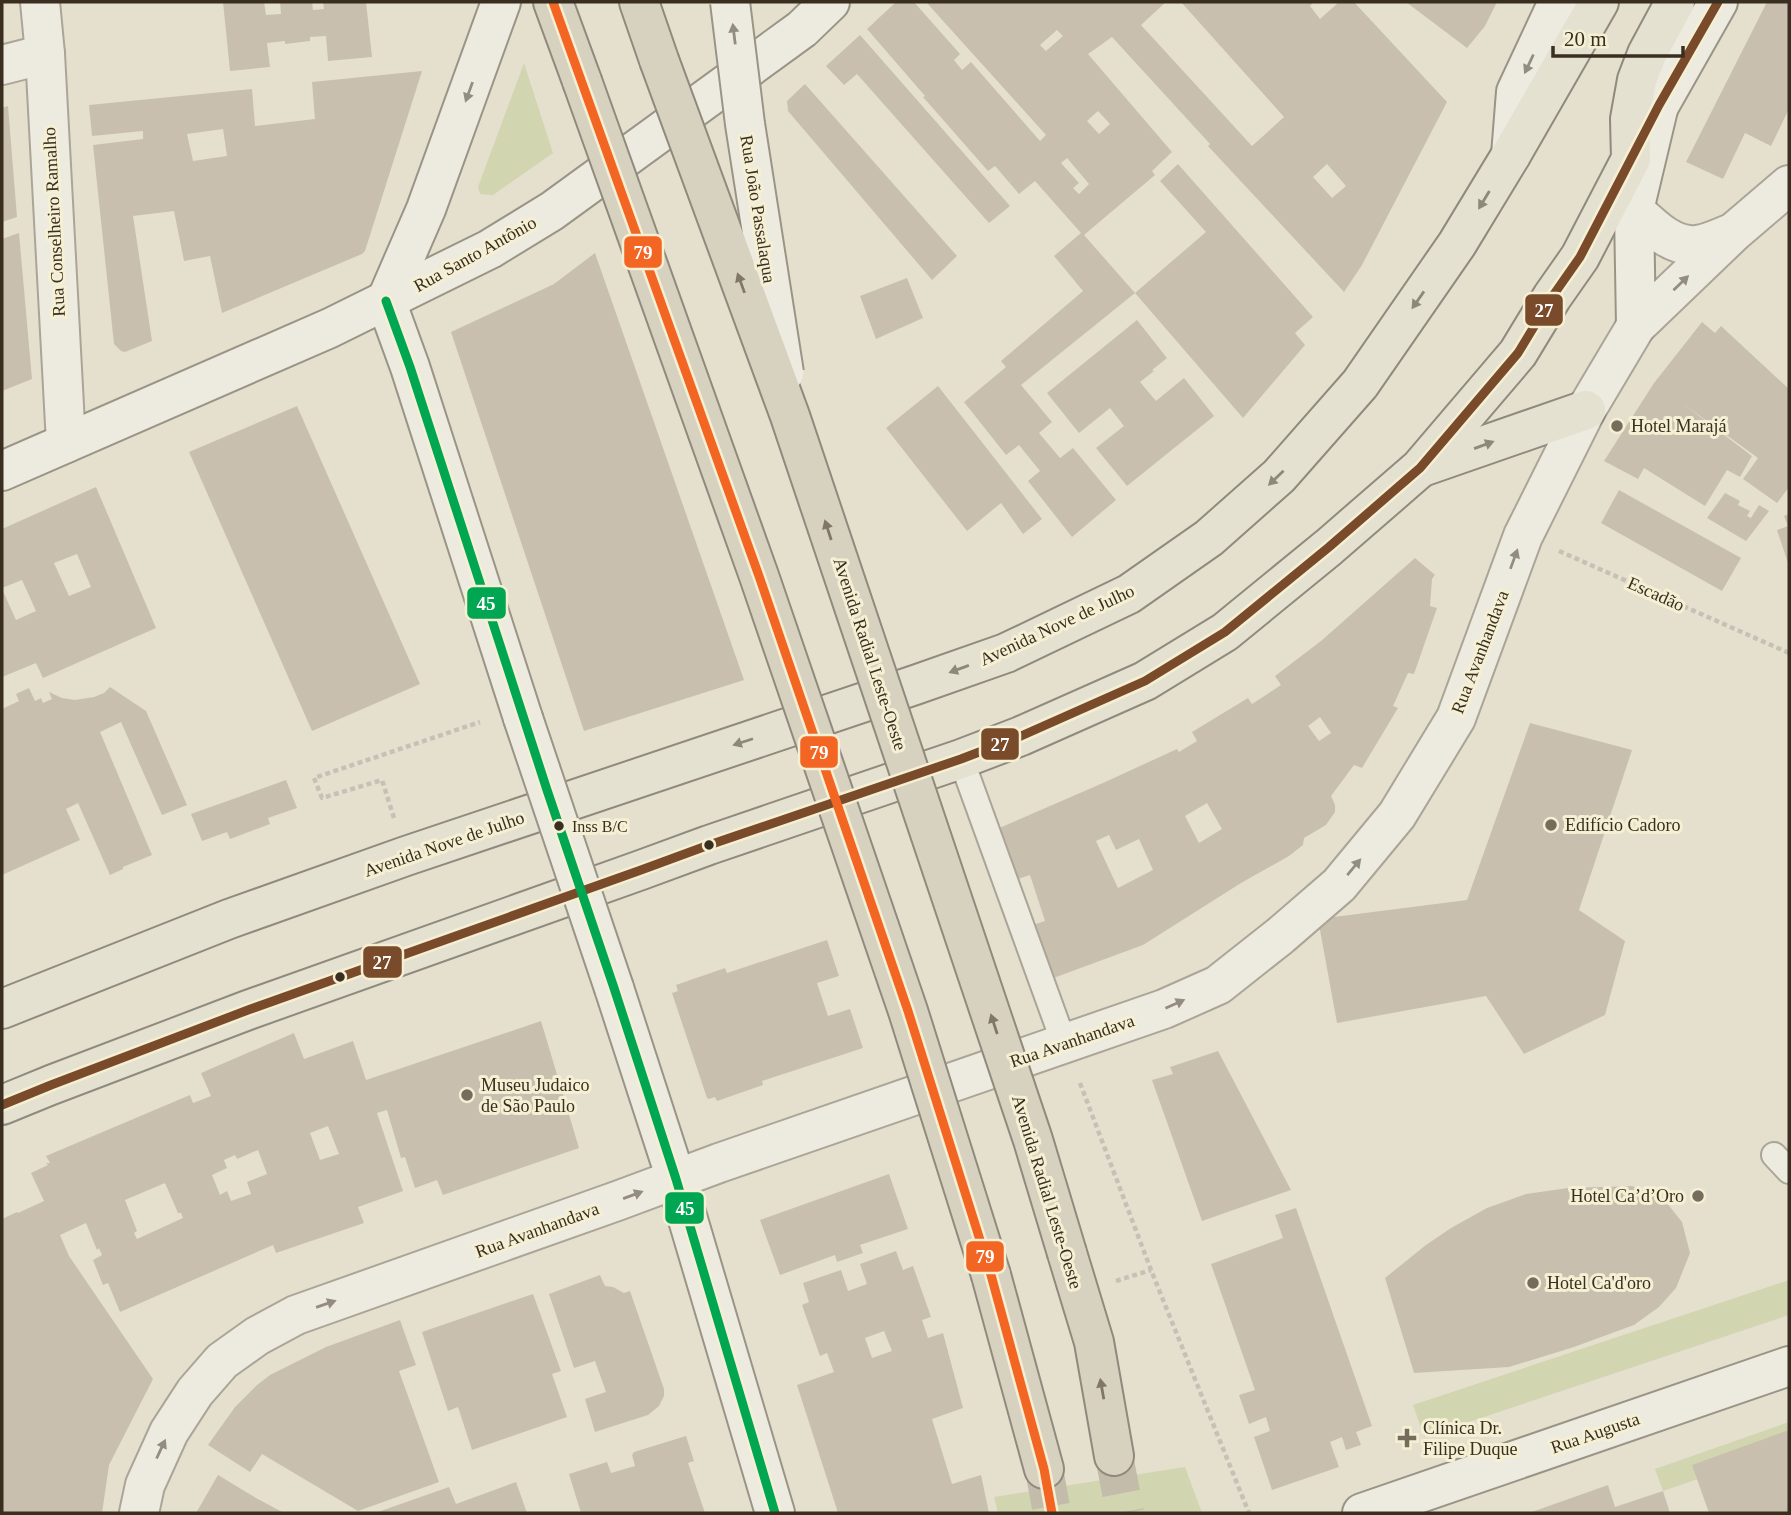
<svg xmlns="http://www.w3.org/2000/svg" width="1791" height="1515" font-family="'Times New Roman',serif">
<rect width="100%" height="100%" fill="#e5e0ce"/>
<g fill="#d1d5b0">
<path d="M524,63L553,153L493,195L480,194L478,187Z"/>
<path d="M1789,1280V1315L1424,1437L1413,1405Z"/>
<path d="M1789,1422V1448L1663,1491L1655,1469Z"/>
<path d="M1185,1467L1202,1513H998L994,1497Z"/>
</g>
<g fill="#c9bfaf" fill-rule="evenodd">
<path d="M223,2H264L266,15L281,14L280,2H312L313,10L324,9L323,2H366L372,57L328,61L326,36L310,37V41L285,44V41L267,43L270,67L230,71Z"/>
<path d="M896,2H914L960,54L954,60L962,70L971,62L1040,141L1046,135L926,2H1166L1141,25L1252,146L1284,117L1181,2H1314L1310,6L1320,19L1339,2H1354L1447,102L1362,265L1344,292L1208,146L1210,144L1112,37L1088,54L1172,152L1152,171L1155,175L1084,235L1135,293L1021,385L1052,422L1039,433L1060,458L1073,448L1116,500L1072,537L1028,481L1040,471L1019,445L1006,455L964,402L1006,367L1001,361L1083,291L1054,256L1081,233L1035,181L1019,194L995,166L988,171L923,97L925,96L867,29ZM1057,30L1063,36L1046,51L1040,45ZM1098,111L1110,124L1099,134L1087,121ZM1067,158L1089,184L1079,194L1073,188L1079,183L1061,163ZM1327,164L1346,186L1332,198L1313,177Z"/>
<path d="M1406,2H1497L1485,26L1467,48Z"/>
<path d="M1767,2H1789V109L1771,146L1745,133L1723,179L1686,162Z"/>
<path d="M860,35L1010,206L989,223L857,74L844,85L826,66Z"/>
<path d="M422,71L365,251L362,254L222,313L210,256L184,261L174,211L133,216L152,341L125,352L121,351L114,344L93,145L143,139V131L92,136L89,105L252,89L255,126L315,119L312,82ZM223,129L227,156L193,161L187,134Z"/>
<path d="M805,84L957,256L932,280L788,111L787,101Z"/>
<path d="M8,106L17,217L2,222V108Z"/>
<path d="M1178,164L1313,317L1295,333L1305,345L1243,418L1135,293L1206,232L1160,181Z"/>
<path d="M19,233L32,379L2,391V239Z"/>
<path d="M595,253L744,680L584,731L451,332L554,284Z"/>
<path d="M907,278L923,318L876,339L860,296Z"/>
<path d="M1137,320L1167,358L1152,370L1154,371L1140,382L1156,401L1184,378L1214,416L1127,486L1096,448L1124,426L1110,408L1079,433L1047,393Z"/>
<path d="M1702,322L1715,333L1721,326L1789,389V487L1777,503L1743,479L1758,458L1682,403L1752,456L1740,477L1727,470L1705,506L1644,468L1638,479L1604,461L1654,383Z"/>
<path d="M938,386L1042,519L1023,534L1001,503L967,531L886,428Z"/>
<path d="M297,406L420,684L312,731L189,452Z"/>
<path d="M96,487L156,628L43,678L36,663L2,677V589L16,620L36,611L22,580L2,588V529ZM77,554L91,587L69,596L54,563Z"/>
<path d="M1619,490L1741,558L1722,591L1601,523Z"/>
<path d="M1725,493L1740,501L1738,505L1750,511L1747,516L1751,518L1759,505L1769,511L1746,541L1707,518Z"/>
<path d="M1789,514V566L1777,530L1788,526L1784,516Z"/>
<path d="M1415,558L1435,575L1432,579L1430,606L1437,608L1414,674L1408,673L1393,706L1398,708L1362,768L1354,765L1331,796L1335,805V812L1326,825L1304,838L1303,845L1289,856L1241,883L1143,945L1048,980L1030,926L1045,921L1030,875L1015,880L997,829L1103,783L1177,749L1179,752L1197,741L1192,732L1248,698L1252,704L1281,685L1275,676L1321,641ZM1320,717L1331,733L1319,741L1308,726ZM1207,803L1222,829L1199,843L1185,816ZM1109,835L1116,850L1139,839L1153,870L1118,888L1096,841Z"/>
<path d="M110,687L146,711L187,805L162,815L121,722L100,732L152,855L123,867V869L110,875L78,803L66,809L80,840L2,875V709L19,701L16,694L29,688L35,701L41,698L43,703L52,699L49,692L62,698L75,700L94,697L104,693Z"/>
<path d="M1530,723L1632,750L1579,910L1625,941L1605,1015L1524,1054L1486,996L1337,1023L1318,919L1467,900Z"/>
<path d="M286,780L297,808L268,818L270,824L230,839L227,832L202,841L191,814Z"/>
<path d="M827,940L839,976L817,983L828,1016L850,1009L863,1048L762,1081L763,1085L717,1101L715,1097L709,1099L707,1098L672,993L678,991L676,985L725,968L727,973Z"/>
<path d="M541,1021L579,1148L443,1195L437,1180L415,1188L405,1157L401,1158L387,1110L377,1113L403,1191L358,1207L364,1223L276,1253L273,1245L120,1312L108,1283L103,1285L93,1260L102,1255L99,1248L97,1250L86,1223L60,1235L69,1256L153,1379L109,1465L102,1513H2V1219L17,1212L18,1213L44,1201L31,1173L48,1165L46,1163H50L46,1156L190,1095L193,1103L211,1096L201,1073L294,1033L304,1059L353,1041L366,1080ZM328,1126L339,1154L320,1160L310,1133ZM258,1150L267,1174L247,1182L251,1194L231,1201L227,1191L220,1195L212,1175L227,1168L224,1160L235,1155L237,1159ZM165,1183L178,1213H181L183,1218L137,1239L134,1233L137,1231L125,1200Z"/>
<path d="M1218,1051L1291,1190L1202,1221L1152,1080L1173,1074L1170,1067Z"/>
<path d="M889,1174L908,1229L860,1245L863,1253L837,1262L835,1255L780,1275L760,1220Z"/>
<path d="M1632,1186L1663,1198L1682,1222L1690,1253L1676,1288L1659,1307L1634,1325L1574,1347L1509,1367L1414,1373L1385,1278L1426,1245L1451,1228L1487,1208L1526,1194L1568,1188Z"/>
<path d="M1296,1208L1372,1426L1356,1432L1361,1445L1346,1450L1342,1437L1330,1442L1339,1467L1272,1490L1254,1437L1270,1431L1266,1417L1249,1424L1239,1395L1255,1390L1211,1264L1283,1238L1275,1215Z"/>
<path d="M896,1251L903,1270L913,1266L931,1317L922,1320L928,1338L943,1333L963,1408L932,1419L952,1484L981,1475L989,1513H838L797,1385L834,1372L827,1353L820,1356L802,1305L809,1302L803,1283L841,1270L848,1291L867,1284L860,1264ZM884,1331L892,1351L872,1358L865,1338Z"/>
<path d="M600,1275L605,1286L613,1287L624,1293L630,1291L664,1389V1396L659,1406L648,1415L595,1432L585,1399L606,1392L595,1361L574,1368L549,1294Z"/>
<path d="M533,1294L561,1371L552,1374L567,1417L472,1450L458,1407L448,1411L422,1332Z"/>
<path d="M400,1320L416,1365L399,1371L439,1482L358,1511L262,1454L250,1472L208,1445L235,1407L257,1385L270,1375L326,1347Z"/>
<path d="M1789,1430V1513H1709L1692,1465Z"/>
<path d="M686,1436L694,1461L688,1463L705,1513H581L569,1474L607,1462L611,1473L635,1466L632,1455L634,1452Z"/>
<path d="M218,1475L256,1498L284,1513H196Z"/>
<path d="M516,1482L527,1513H375L449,1487L456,1504Z"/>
<path d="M1608,1485L1615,1507L1663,1491L1670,1513H1529Z"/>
</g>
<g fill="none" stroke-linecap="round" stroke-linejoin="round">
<g stroke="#c3bcab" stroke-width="38" stroke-dasharray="38 19" stroke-linecap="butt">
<path d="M1114,1456L1125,1513"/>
<path d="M1044,1469L1052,1513"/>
</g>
<g stroke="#aaa597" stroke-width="28">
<g id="lane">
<path d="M961,759L1064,1043"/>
<path d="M1774,1155L1789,1171"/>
</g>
</g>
<g stroke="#aaa597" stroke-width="42">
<g id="street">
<path d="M40,2L45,54L66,443"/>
<path d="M2,65L45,54"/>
<path d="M1634,210C1650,224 1667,243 1689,245C1703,247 1719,238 1732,233"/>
<path d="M139,1513L145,1485L169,1432L195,1392L222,1361L257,1336L296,1315L617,1201L719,1163L1164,1009L1218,985L1280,936L1339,885L1397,815L1456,718L1523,536L1586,410L1636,326L1734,232L1789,185"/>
</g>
</g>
<g stroke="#9a9487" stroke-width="42">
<g id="secondary">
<path d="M1646,129L1718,2"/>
<path d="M1511,155L1516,92L1558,2"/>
<path d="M386,301L410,367L523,718"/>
<path d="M386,301L426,209L501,2"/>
<path d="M1636,326L1634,210L1659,105"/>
<path d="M2,471L330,328L490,249L552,211L802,29L830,2"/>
<path d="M614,988L676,1179L775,1513"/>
<path d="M1362,1513L1789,1366"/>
</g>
</g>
<g stroke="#908a7e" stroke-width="42">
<g id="primary">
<path d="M1422,467L1586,410"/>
<path d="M2,1009L229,919L406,856L915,685L1006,653L1129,594L1209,538L1279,476L1360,384L1457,244L1511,155L1599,2"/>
<path d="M2,1105L51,1085L248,1010L641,870L709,845L961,759L1021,736L1145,681L1225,632L1329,547L1420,468L1518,353L1552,297L1580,257L1631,159L1630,119L1637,80L1647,54L1675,2"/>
</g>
</g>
<g stroke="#908a7e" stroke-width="42">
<g id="highway">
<path d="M553,2L582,81"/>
<path d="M639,2L659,60"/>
<path d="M1067,1253L1094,1342L1114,1456"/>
<path d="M991,1275L1044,1469"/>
</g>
</g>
<g stroke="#c6c1b6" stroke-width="4.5" stroke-dasharray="5 3.5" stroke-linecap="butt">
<path d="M1559,551L1789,653"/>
<path d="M394,818L382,780L322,798L314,778L480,722"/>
<path d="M1080,1083L1151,1270L1249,1513"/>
<path d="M1116,1281L1151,1270"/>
</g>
<use href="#lane" stroke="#edeae0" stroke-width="24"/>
<use href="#street" stroke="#edeae0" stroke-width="38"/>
<use href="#secondary" stroke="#edeae0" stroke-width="38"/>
<use href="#primary" stroke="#e4e1d1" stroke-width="38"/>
<use href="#highway" stroke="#d7d1bf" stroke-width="38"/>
<g stroke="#9a9487" stroke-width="42" stroke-linecap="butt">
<g id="secondary-bridge">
<path d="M730,2L745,124L784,373"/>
<path d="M523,718L614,988"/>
</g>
</g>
<g stroke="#908a7e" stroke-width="42" stroke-linecap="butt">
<g id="highway-bridge">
<path d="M659,60L790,416L1033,1140L1067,1253"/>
<path d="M582,81L759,576L908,1011L991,1275"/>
</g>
</g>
<use href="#secondary-bridge" stroke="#edeae0" stroke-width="38"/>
<use href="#highway-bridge" stroke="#d7d1bf" stroke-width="38"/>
<g stroke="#f5efd4" stroke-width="14">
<path id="bus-1" d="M2,1105L51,1085L248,1010L641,870L709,845L961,759L1021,736L1145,681L1225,632L1329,547L1420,468L1518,353L1552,297L1580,257L1659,105L1718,2"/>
</g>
<g stroke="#f5efd4" stroke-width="14">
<path id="bus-2" d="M386,301L410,367L547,790L614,988L676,1179L775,1513"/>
</g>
<g stroke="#f5efd4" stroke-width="14">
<path id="bus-3" d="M553,2L759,576L908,1011L991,1275L1044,1469L1052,1513"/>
</g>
<use href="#bus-1" stroke="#7a4b2a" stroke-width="9"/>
<use href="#bus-2" stroke="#00a651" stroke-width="9"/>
<use href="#bus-3" stroke="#f26522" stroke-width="9"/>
</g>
<defs><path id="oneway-solid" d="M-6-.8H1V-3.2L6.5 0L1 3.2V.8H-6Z" transform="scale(1.75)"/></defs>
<g fill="#938c80">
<use href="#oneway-solid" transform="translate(734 34) rotate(-97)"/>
<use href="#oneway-solid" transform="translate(1529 64) rotate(115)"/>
<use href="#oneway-solid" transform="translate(469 92) rotate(110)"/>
<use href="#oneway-solid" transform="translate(1681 283) rotate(-44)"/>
<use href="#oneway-solid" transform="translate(1514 559) rotate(-70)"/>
<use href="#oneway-solid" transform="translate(1354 867) rotate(-50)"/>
<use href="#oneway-solid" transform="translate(1175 1004) rotate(-24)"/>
<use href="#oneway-solid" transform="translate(633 1195) rotate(-20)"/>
<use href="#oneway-solid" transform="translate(326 1304) rotate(-19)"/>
<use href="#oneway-solid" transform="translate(161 1449) rotate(-65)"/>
</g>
<g fill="#8e8878">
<use href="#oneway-solid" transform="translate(1484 200) rotate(121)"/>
<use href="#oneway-solid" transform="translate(1418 300) rotate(125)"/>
<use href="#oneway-solid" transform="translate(1484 445) rotate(-20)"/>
<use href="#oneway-solid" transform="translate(1276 478) rotate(136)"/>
<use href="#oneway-solid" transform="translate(959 669) rotate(160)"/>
<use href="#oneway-solid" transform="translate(743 742) rotate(162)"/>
</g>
<g fill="#807767">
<use href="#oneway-solid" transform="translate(741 283) rotate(-110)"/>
<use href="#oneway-solid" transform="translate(828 530) rotate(-108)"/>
<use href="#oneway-solid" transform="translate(994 1024) rotate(-108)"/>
<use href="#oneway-solid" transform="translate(1102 1389) rotate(-100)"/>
</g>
<g fill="#756c5c" stroke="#f5efd4" stroke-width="2.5">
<circle cx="1617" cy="426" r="7"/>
<circle cx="1551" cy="825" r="7"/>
<circle cx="467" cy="1095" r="7"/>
<circle cx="1698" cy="1196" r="7"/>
<circle cx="1533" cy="1283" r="7"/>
<path d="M1403.5 1427.5h7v7h7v7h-7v7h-7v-7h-7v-7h7z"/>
</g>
<g fill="#392e1f" stroke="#f5efd4" stroke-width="2.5">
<circle cx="559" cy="826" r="6"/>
<circle cx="709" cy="845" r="6"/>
<circle cx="340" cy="977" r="6"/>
</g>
<g text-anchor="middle" stroke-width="6" stroke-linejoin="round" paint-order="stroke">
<g font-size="16" fill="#392e1f" stroke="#f5efd4" text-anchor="start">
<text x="572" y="832">Inss B/C</text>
</g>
<g font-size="18" fill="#392e1f" stroke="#f5efd4">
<text transform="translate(758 209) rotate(81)" y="6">Rua João Passalaqua</text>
<text transform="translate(54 222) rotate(-93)" y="6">Rua Conselheiro Ramalho</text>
<text transform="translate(475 254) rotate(-29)" y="6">Rua Santo Antônio</text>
<text transform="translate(1656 594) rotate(24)" y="6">Escadão</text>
<text transform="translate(1057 625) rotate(-25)" y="6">Avenida Nove de Julho</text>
<text transform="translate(1480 652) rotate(-69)" y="6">Rua Avanhandava</text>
<text transform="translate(870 654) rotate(72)" y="6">Avenida Radial Leste-Oeste</text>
<text transform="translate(444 844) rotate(-19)" y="6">Avenida Nove de Julho</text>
<text transform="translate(1072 1041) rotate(-19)" y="6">Rua Avanhandava</text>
<text transform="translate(1047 1192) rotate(73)" y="6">Avenida Radial Leste-Oeste</text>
<text transform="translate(537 1230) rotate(-20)" y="6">Rua Avanhandava</text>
<text transform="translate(1595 1433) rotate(-19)" y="6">Rua Augusta</text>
</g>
<g font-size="18" fill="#392e1f" stroke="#f5efd4" text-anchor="start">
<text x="1631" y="432">Hotel Marajá</text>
<text x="1565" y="831">Edifício Cadoro</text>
<text x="481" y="1091">Museu Judaico<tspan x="481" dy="21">de São Paulo</tspan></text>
<text x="1684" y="1202" text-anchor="end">Hotel Ca’d’Oro</text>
<text x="1547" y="1289">Hotel Ca'd'oro</text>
<text x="1423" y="1434">Clínica Dr.<tspan x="1423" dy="21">Filipe Duque</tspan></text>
</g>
</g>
<g stroke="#f5efd4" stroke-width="2.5">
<rect x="623" y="235" width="40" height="34" rx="7" fill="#f26522"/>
<rect x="1524" y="293" width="40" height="34" rx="7" fill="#7a4b2a"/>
<rect x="466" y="586" width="41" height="34" rx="7" fill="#00a651"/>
<rect x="980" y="727" width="40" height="34" rx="7" fill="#7a4b2a"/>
<rect x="799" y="735" width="40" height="34" rx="7" fill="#f26522"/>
<rect x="362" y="945" width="41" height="34" rx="7" fill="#7a4b2a"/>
<rect x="664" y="1191" width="41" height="34" rx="7" fill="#00a651"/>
<rect x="965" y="1240" width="40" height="33" rx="7" fill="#f26522"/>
</g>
<g font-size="19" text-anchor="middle" font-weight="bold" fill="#fff">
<text x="643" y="259">79</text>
<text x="1544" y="317">27</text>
<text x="486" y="610">45</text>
<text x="1000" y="751">27</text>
<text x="819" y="759">79</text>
<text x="382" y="969">27</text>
<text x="685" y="1215">45</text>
<text x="985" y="1263">79</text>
</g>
<rect width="1791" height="1515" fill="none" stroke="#392e1f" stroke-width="7"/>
<path d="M1553 46v10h130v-10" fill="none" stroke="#392e1f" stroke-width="3.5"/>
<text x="1564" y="46" font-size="21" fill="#392e1f" stroke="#f5efd4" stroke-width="5" paint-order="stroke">20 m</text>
</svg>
